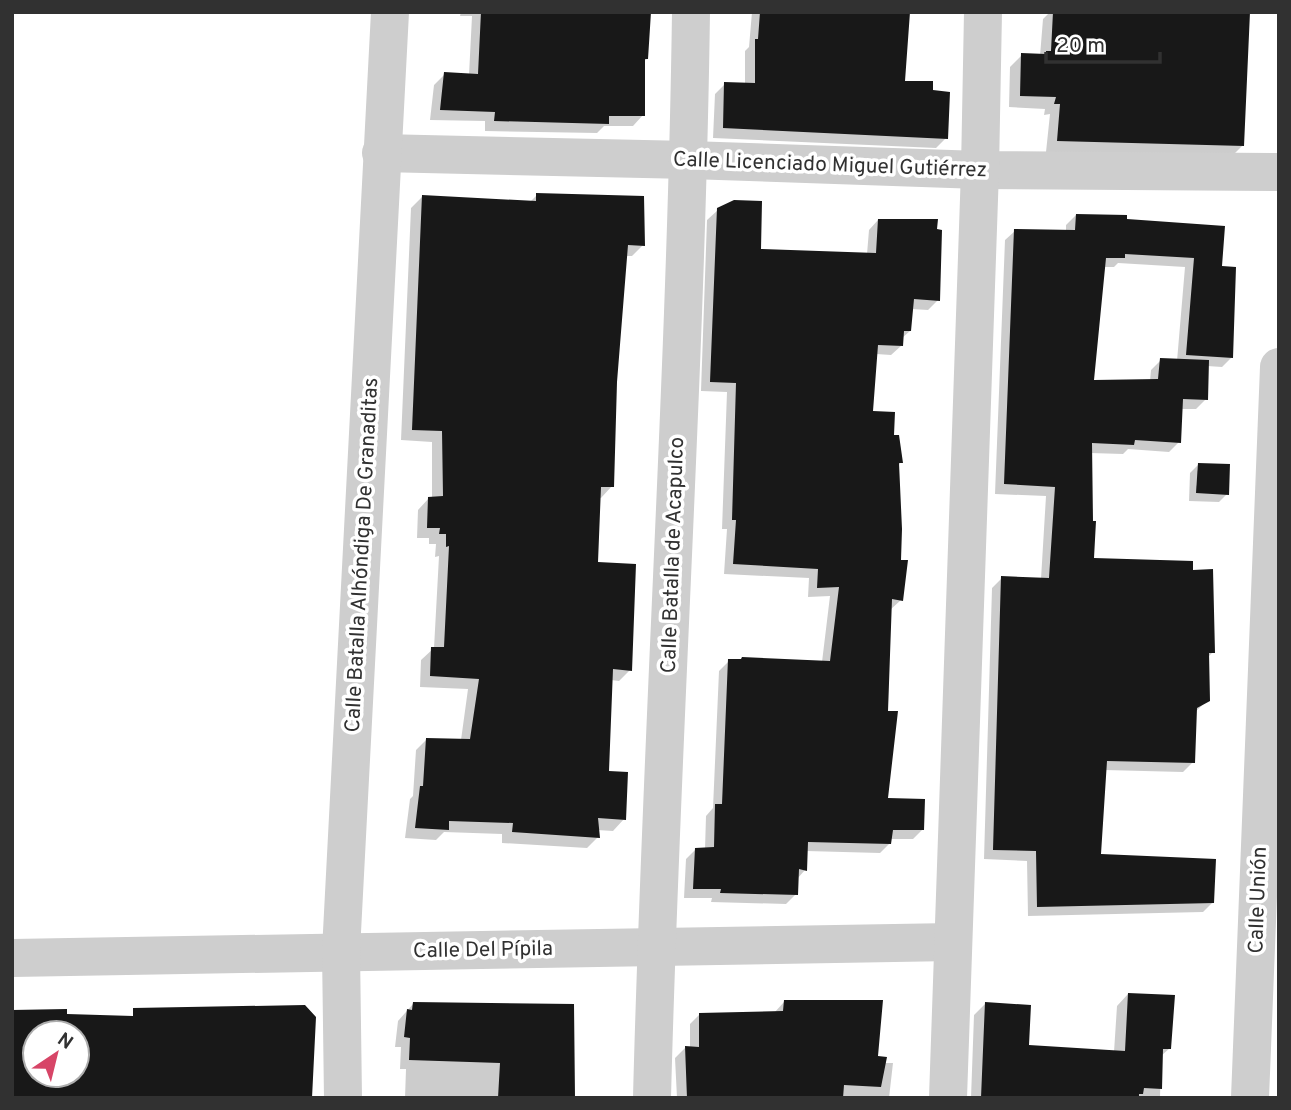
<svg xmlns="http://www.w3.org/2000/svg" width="1291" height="1110" font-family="Overpass,sans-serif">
<rect width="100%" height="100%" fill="#fff"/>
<g fill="#0003" fill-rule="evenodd">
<path d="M461,12H649L647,59L644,61L643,115L633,126H604L597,133L485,131V121L430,120L434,85L445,74L469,75L472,16H460Z"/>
<path d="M752,12H909L903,82L931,92L946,138L936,148L713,138L715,94L725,84H745V51L749,47Z"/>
<path d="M1050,12H1221L1243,145L1231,157L1046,152L1050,114L1044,115L1045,109L1009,107L1010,67L1022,55L1040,56L1043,19Z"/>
<path d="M537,195L643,245L632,256H625L615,381L612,486L601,498L598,497L596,563L630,670L619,681L611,680L607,773L624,819L613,831L597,830L598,837L587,848L502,843V834L444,832L436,840L405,838L410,799L413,796L416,750L427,739L461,740L468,689L420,687L421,660L434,648L439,556L435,557L436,544H429V538H417L418,510L429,498H432V442L401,440L411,208L422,197L529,203Z"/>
<path d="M718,210L759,250L867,254L869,230L878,220L938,300L928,310L911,309L910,331L902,338L901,346L891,355L876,354L871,413L892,437L901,462L898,466L901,600L890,610L886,800L923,829L913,839H890V843L880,853L806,851L805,870L797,879L796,894L786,904L711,902L712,898H684L686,859L696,849H705L706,816L713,808L719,671L729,661L822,662L830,596L808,597L809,578L724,574L727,529H722L727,392L701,391L707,220Z"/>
<path d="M1076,215L1125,221L1220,268L1232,357L1222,367L1207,366L1206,399L1196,409H1181L1179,442L1169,452L1128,449L1123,454L1090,453L1092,559L1191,572L1213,652L1208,657V700L1195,712L1193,762L1183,772L1104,770L1099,856L1213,902L1203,912L1028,916L1027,861L984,859L992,588L1002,578L1041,579L1046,496L995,494L1005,240L1015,231L1066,232V225ZM1118,263L1185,267L1177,361L1161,360L1151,370L1150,381L1092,382L1103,267H1114Z"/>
<path d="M1198,465L1227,494L1219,502L1189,501L1190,473Z"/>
<path d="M1128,994L1170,1048L1161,1056L1160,1098H971L974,1015L986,1003L1027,1047L1114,1052L1117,1006Z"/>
<path d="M784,1002L884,1063H893L889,1098H677L675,1058L685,1048H690V1024L700,1014L774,1013Z"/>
<path d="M413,1004L573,1098H405L406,1069H400L401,1047H395L398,1021Z"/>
</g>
<g fill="#181818" fill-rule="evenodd">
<path d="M481,12H651L648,59H645V116H609V124L494,121L495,112L440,110L444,72L478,74Z"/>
<path d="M760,12H910L905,81H933V90L950,92L948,139L723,128L724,82L755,83V39H758Z"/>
<path d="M1053,12H1250L1244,146L1057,141L1060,104H1054L1056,97L1020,96L1021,53L1046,54V51H1051Z"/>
<path d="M536,193L644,196L645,246L628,245L617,382L614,487H601L598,562L636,564L632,671L613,669L609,771L628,772L626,820L598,818L600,838L512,832L513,823L449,821V830L415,828L420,786H423L426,738L470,739L479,679L430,676L431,647H444L449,546L446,547V534H439L440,528H427L428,497L443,496L442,431L412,430L422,195L536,201Z"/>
<path d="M734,200L762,201L761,249L876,253L878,219H938L937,229L942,230L940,301L914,299L911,331H904L903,346L878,345L873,411L895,412L894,435H899L903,463H899L902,529L901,560H908L903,601L892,599L888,711H898L888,798L925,799L924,830H893L891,844L808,842L807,871L799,869L798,895L720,893L721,889H693L695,848L714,847L715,804H722L728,659H741L742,657L830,661L839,587L817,588L818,569L733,564L736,520H732L736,383L710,382L717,208Z"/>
<path d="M1076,214L1127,215V219L1225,226L1222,266L1236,267L1233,358L1186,355L1194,258L1125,254V258H1106L1094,380L1158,379L1160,358L1209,360L1208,400L1183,399L1181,443L1135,440L1134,445L1092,443L1093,521H1096L1094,558L1193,561V570L1213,569L1215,653H1209L1210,701L1197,708L1195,763L1107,761L1101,854L1216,859L1214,903L1037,907L1036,851L993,850L1001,576L1049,578L1055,487L1004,484L1014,229L1075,230Z"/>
<path d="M1198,463L1230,464L1229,495L1196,493Z"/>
<path d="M1128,993L1175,995L1171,1049H1163L1162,1089L1144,1088L1143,1094H1139V1098H981L985,1002L1031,1005L1029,1045L1125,1051Z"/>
<path d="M784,1000H883L878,1056L887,1057L881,1087L844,1085L843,1098H687L685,1046L699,1047V1013L783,1011Z"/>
<path d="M413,1002L574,1004L575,1098H498L500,1063L409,1060L410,1038L404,1037L407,1009L412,1010Z"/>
<path d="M305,1005L316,1017L312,1098H12V1010L67,1009V1014L133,1016V1008ZM35,1033H77V1075H35Z"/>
</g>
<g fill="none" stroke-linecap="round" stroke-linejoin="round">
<g stroke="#cecece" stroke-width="38">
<path d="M381,153L689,160L980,170L1279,172"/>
<path d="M12,958L953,942"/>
<path d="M343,1098L341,951L390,12"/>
<path d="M652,1098C661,736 686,374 691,12"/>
<path d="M948,1098L980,170L983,12"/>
<path d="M1250,1098L1279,367"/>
</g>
</g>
<g text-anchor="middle" stroke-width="7" stroke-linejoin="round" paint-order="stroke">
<g font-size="21" fill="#313131" stroke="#fff">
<text transform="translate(830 164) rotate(2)" y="7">Calle Licenciado Miguel Gutiérrez</text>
<text transform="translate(361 555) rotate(-87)" y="7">Calle Batalla Alhóndiga De Granaditas</text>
<text transform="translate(672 555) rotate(-88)" y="7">Calle Batalla de Acapulco</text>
<text transform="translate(1257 900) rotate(-88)" y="7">Calle Unión</text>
<text transform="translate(483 949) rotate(-1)" y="7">Calle Del Pípila</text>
</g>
</g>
<rect width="1291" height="1110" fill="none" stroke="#313131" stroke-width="28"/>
<g transform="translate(56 1054) rotate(35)"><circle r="33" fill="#ffffff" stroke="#adadad" stroke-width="2"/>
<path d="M0-5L12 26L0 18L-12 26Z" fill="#d74567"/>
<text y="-10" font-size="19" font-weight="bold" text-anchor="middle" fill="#313131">N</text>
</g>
<path d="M1046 52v10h114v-10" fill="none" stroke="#313131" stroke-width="3.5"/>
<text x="1056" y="52" font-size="21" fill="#313131" stroke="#ffffff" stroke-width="5" paint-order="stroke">20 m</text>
</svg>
